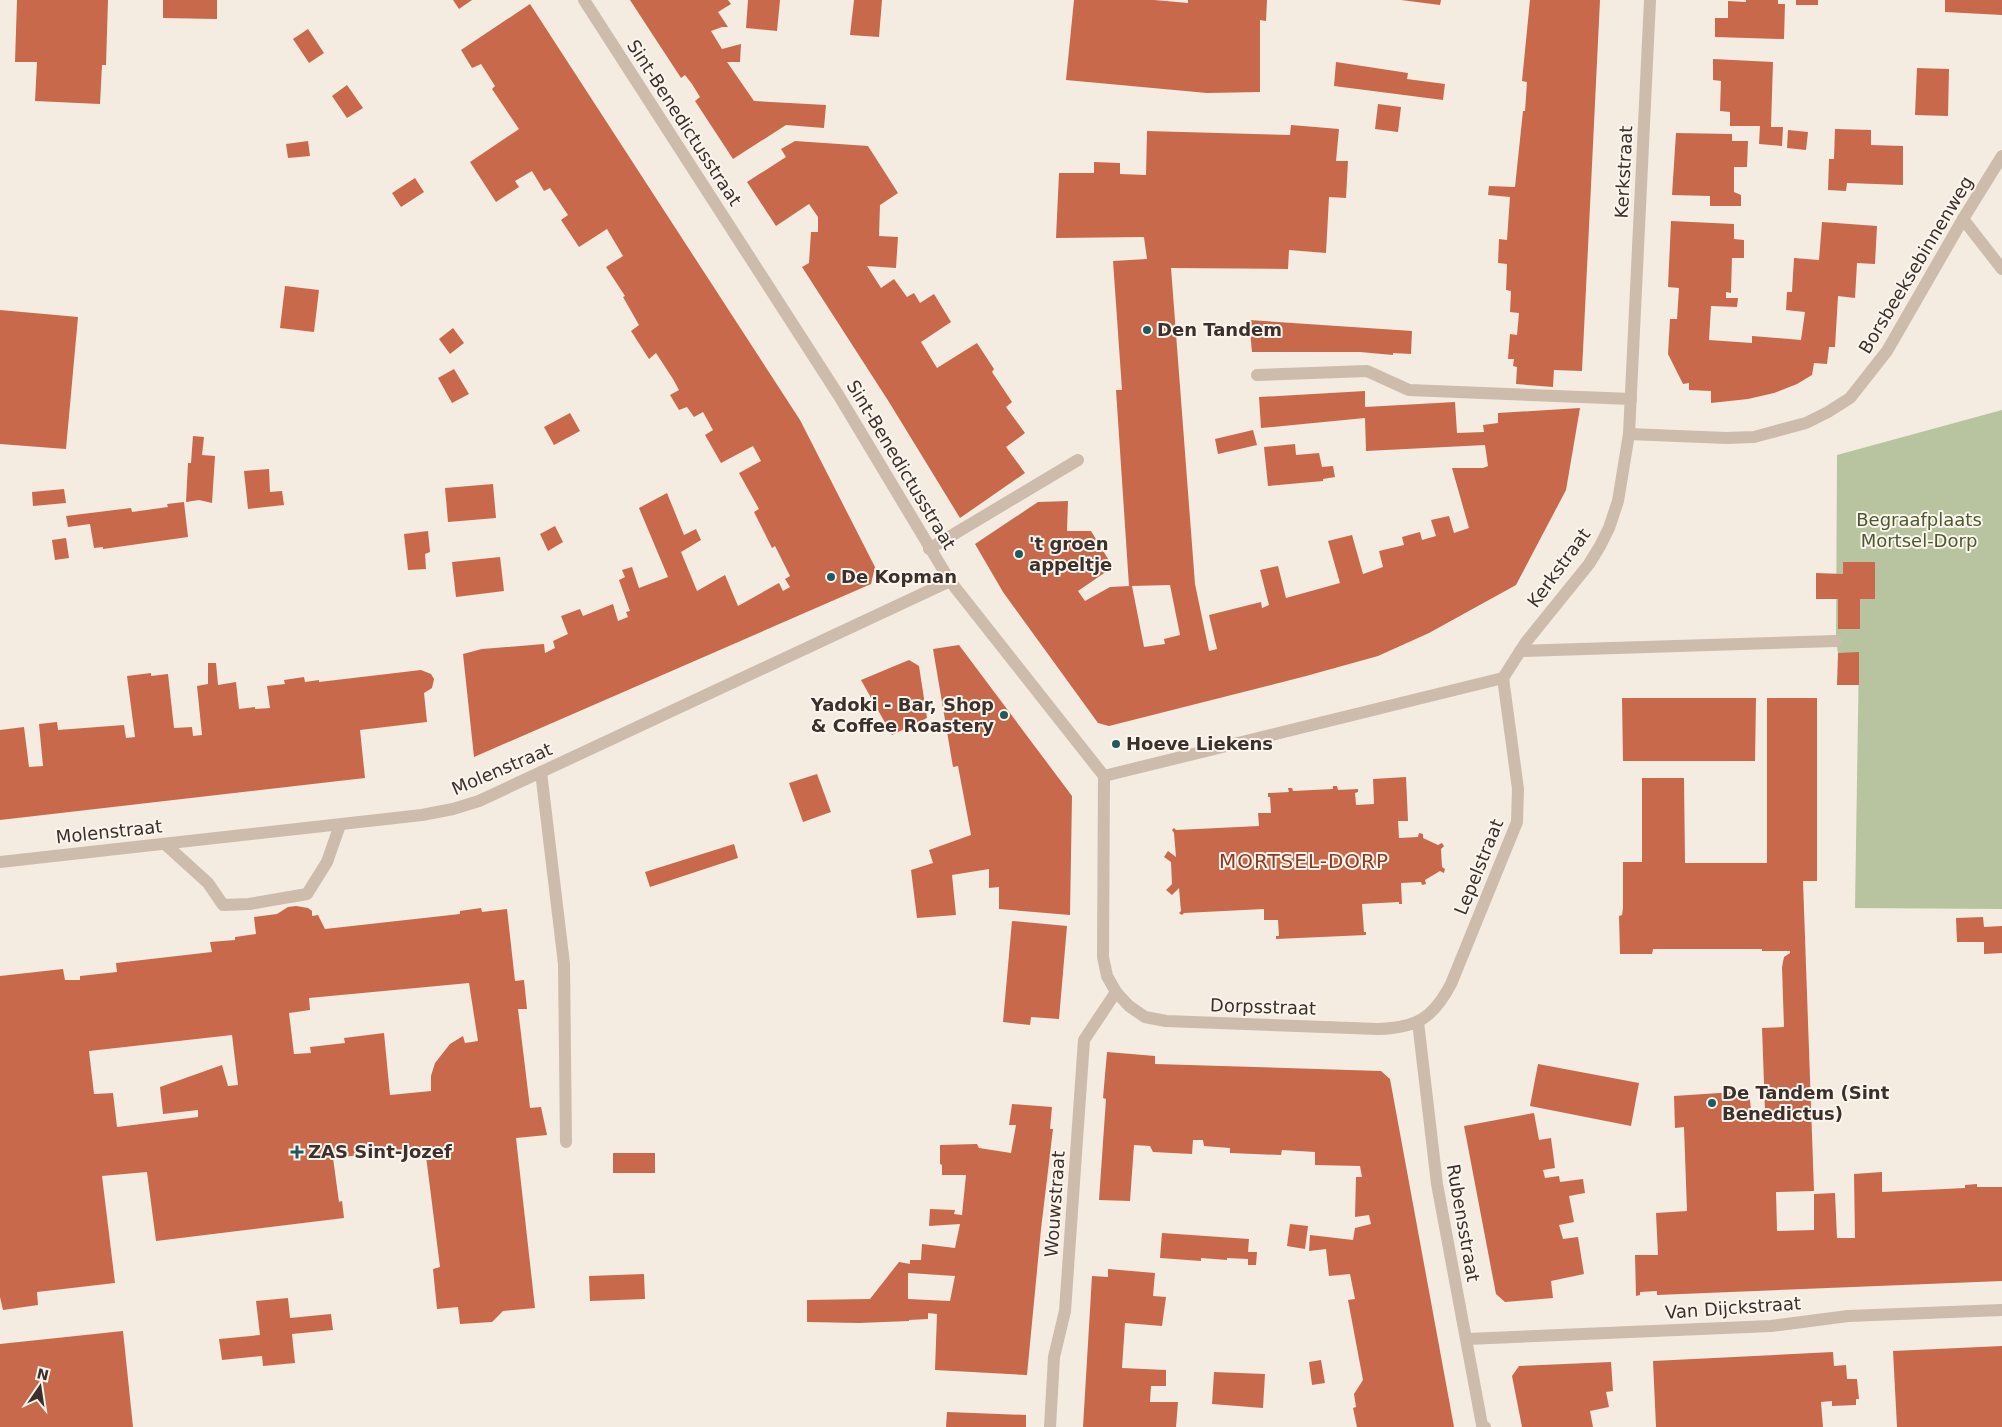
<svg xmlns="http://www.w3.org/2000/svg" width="2002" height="1427" font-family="'DejaVu Sans',sans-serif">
<rect width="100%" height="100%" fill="#f4ebe1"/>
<path fill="#b8c4a0" d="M2002,410V909L1855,908L1859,653H1838L1836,641L1837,455Z"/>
<g fill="#c8694b" fill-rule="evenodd">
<path d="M17,0H108L106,65H102L100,104L35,101L37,62H15Z"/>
<path d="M163,0H217V19L163,18Z"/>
<path d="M453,0H472L459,9Z"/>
<path d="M630,0H728L731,4L718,12L728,27H722L711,31L722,49L741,44L740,62H727L754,101L826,105L824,128L786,125L733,159L695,101L700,97L692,84L685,75L681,78Z"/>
<path d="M748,0H780L777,31L746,28Z"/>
<path d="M854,0H882L879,37L850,35Z"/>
<path d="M1074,0H1154L1188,3V0H1267L1266,21L1260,20V92L1207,93L1066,80Z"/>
<path d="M1401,0H1441L1440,5Z"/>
<path d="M1530,0H1600L1582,371L1554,370L1553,387L1516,384L1517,367L1513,366L1514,359H1508L1510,334L1517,335L1519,313L1510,312L1511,291L1506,290L1507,264L1498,263L1499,239L1507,240L1510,197L1488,195L1489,186L1515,187L1523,111H1525L1527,82L1522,81Z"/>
<path d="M1746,0H1778V4H1785L1784,39L1715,37V18H1728V1L1746,2Z"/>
<rect x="1796" y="0" width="22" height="5"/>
<path d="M1945,0H2002V15L1945,12Z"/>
<path d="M530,4L800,420L875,567L871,584L474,757L463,654L482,649L544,644L545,653L555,648L553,641L568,634L561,616L580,609L583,616L613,604L618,621L628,617L626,612L630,611L619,580L625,577L622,570L632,567L639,588L668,577L639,508L667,493L684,535L696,529L701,540L681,552L697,591L725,575L738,606L779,583L783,591L790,587L785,579L790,576L775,546L772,548L754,512L759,509L739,473L761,461L753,446L721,463L705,435L713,430L703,412L694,417L687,407L679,410L670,395L679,390L673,379L656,353L649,359L631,331L639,325L623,297L625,296L606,267L623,256L607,229L579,247L561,220L568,215L550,188L544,191L532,171L515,181L519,187L496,202L470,162L519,129L492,89L495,86L481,64L472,68L461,50Z"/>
<path d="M308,29L324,53L309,63L293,39Z"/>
<path d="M1713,59L1773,62L1771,127H1783L1782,146L1759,144L1760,126H1730V112L1720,111L1721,81L1713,80Z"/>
<path d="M1336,62L1408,73L1407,79L1445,84L1443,100L1334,86Z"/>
<path d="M1917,68L1949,69L1948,116L1915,115Z"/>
<path d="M347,85L363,108L347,118L332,96Z"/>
<path d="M1378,104L1401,107L1398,132L1375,129Z"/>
<path d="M1291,125L1339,129L1336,161H1348L1346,198L1329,197L1326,253L1289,250L1288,269L1171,268L1195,584L1209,651L1217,649L1209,615L1261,602L1262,608L1269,605L1260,570L1278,566L1286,598L1340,583L1328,541L1352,535L1363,574L1383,567L1379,551L1404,545L1402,537L1420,532L1422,540L1436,536L1431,520L1449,516L1454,533L1469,528L1452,468H1483L1488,466L1485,445L1366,451L1365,418L1261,428L1259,397L1365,391V407L1455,402L1457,433L1484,432L1483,425L1498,423V413L1580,408L1566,490L1516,585L1429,633L1378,656L1306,676L1109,726L1098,723L1003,592L975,544L1038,502L1068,501L1067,531H1091L1113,567L1078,591L1085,601L1110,587L1129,586L1116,390H1122L1113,261L1147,259L1144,237L1056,238L1059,173H1094V162L1120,163V174L1146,175L1147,131L1290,135ZM1170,585L1180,635L1164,639L1165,644L1144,647L1132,586Z"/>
<path d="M1835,129L1871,130V145L1903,146V185L1847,183L1846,191L1828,190L1829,159H1834Z"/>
<path d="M1788,130L1808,132L1806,150L1787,148Z"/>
<path d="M1676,133L1732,134V141H1748L1747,167H1734V192L1741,195V206H1710V196L1672,195Z"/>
<path d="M308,141L310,156L288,158L286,144Z"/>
<path d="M795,141L868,146L898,193L880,205L879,236L898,237L896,268L867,266L881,288L894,279L907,297L914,293L920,303L934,294L951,322L921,342L937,368L977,343L994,369L992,372L1012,402L1006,407L1025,433L1006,447L1025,473L960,518L889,402L802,267L809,263L811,232H818V217L809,204L776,226L747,182L786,157L781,149Z"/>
<path d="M415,178L424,192L401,207L392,193Z"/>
<path d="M1671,221L1734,224V239L1744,240V258H1732L1731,293L1726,292V298H1738L1737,307L1711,306L1709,340L1752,343V336L1801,340L1805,312L1786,310L1787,292H1792L1794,258L1819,260L1822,222L1877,226L1875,264L1857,263L1855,298L1838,296L1835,347H1829L1827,364L1814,363L1812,375L1797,384L1774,393L1748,399L1711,403V391L1689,390V383L1683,384L1668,354L1670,319H1677L1679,288L1668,287Z"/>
<path d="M285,286L319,290L314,332L280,328Z"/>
<path d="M0,310L78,317L66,449L0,444Z"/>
<path d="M1249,320L1412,331L1411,354L1393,353V355L1360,352H1252Z"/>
<path d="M453,328L464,343L450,354L439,339Z"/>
<path d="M454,369L469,394L452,403L438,378Z"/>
<path d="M570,413L580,431L554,445L544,427Z"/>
<path d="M1253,430L1257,445L1218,454L1215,439Z"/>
<path d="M193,436L204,437L202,455L215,456L212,503L199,500L186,502L188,463H191Z"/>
<path d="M1295,444L1296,455L1319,453L1322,467L1333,466L1335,477L1323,479V481L1268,486L1264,447Z"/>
<path d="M269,469L270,492L282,491L284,505L248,509L244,471Z"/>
<path d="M493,484L496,518L448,522L445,488Z"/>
<path d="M64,489L66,503L33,506L32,492Z"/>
<path d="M184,502L188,537L103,549V547L94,548L90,524L68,527L66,516L131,508L132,512L168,507L167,504Z"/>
<path d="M555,526L563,542L548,551L540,534Z"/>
<path d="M428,531L430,552L425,554L426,569L408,570L404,534Z"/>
<path d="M66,538L69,558L55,560L52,540Z"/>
<path d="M500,557L504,591L456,597L452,562Z"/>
<path d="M1843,562H1875V599H1860V629H1838V599H1816V573L1843,574Z"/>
<path d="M959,645L1072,796L1070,915L999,909V887L989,888V869L952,875L956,915L917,918L911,870L933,863L929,850L971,835L958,766L953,767L933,649Z"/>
<path d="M1859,652V685H1837L1838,653Z"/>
<path d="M909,660L919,666L927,718L892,735L861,680Z"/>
<path d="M208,663H216L218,685L236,682L239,709L255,707V709L270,708L267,686L285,684L284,680L304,677L305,682L319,680V682L421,670L431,674L434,679L432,688L424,693L427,722L360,730L365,778L0,820V730L24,727L29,767L43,766L39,724L57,722L58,730L124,725L126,738L135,737L127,676L151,673V676L168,674L174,728L192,727L193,736L202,735L197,686L208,684Z"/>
<path d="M1622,698H1756L1755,761H1623Z"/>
<path d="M1767,698H1817V881H1803L1814,1191L1776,1192L1777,1231L1814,1230V1194L1835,1193L1837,1238H1855L1854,1174L1882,1172V1192L1965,1188V1185L1977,1184V1187H2002V1281L1657,1295V1291L1640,1292V1295L1636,1296L1635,1255H1658L1656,1213L1687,1211L1684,1127L1675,1128L1674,1096L1749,1091L1751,1110L1765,1111L1762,1028L1784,1027L1782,967L1784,957L1790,953V951H1762V949H1653L1652,954H1620L1619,916L1622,915L1623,908V862H1642V778H1684L1685,863H1767Z"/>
<path d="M817,774L831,812L803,822L789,783Z"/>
<path d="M1406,777L1408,821H1398L1399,838L1418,837L1419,833L1423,834V838L1438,845L1442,843L1444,846L1441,849L1442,867L1445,869L1444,873L1440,871L1425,880L1426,884L1422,885L1421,882L1401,883L1402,904H1399V902L1362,904L1364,932H1366V935L1276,939V936H1279L1278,920H1264V909L1184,913L1182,915L1179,913L1181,911L1179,888L1172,895L1166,890L1172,884L1171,862L1164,857L1168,851L1176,857L1174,833L1172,830L1174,828L1176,830L1259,826L1258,813H1271L1270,797H1268V793L1289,792L1288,788H1292L1293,791L1333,789V786H1337L1338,790L1358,789V792L1355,793L1356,805L1374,804L1373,779Z"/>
<path d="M734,844L738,858L650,887L645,872Z"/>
<path d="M296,906L308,908L312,911V916L318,915L325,929L460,914V911L481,908L482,912L507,909L515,981L524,980L527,1009H518L530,1108L541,1107L547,1135L516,1138L535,1308L503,1311L492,1322L460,1324L458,1307L437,1309L433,1269L440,1267L425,1148L333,1158L339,1202L342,1201L344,1218L156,1241L147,1172L102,1176L115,1283L37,1292L38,1305L3,1310L0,1297V976L63,969L65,980H80V976L117,972L116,963L212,952L210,942L235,940V937L256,934L254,917L277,914L288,907ZM469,983L478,1041L465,1043L463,1036L450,1044L435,1063L431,1076V1091L390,1095L384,1033L344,1038L345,1043L310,1047L311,1053L294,1054L289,1013L310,1010L309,998ZM232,1035L238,1085L228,1086L222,1065L160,1087L163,1114L198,1110V1117L117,1127L113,1093L94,1094L89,1051Z"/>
<path d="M1983,917L1984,927L2002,926V953L1984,954V942H1957L1956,918Z"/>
<path d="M1012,921L1067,926L1059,1019L1031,1017L1030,1025L1003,1022Z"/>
<path d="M1107,1052L1155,1056V1064L1381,1071L1390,1079L1454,1427H1357L1353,1408L1356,1407L1354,1394L1363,1380L1348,1300L1355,1299L1350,1274L1329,1276L1326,1249L1309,1251L1310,1235L1353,1240L1355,1228L1371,1224L1369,1215L1355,1217L1356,1177H1362L1360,1166L1315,1165V1152L1282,1150L1281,1155L1230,1153V1148L1204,1146L1203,1140H1193L1192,1154L1153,1152L1150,1146L1134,1145L1130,1201L1099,1200L1106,1099L1103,1098Z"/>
<path d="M1538,1064L1639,1083L1631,1126L1530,1106Z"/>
<path d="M1012,1104L1052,1107L1050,1129H1053L1041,1229L1027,1375L935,1370L937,1314L928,1313V1319L909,1320V1321L859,1323L807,1322V1300L870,1299L899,1262L910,1264V1260H921L922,1244L955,1248L960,1224L929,1226L930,1209L955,1210L954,1214L962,1215L966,1175H942V1165L940,1164V1145L977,1144L979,1148L1011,1153L1016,1125H1009ZM908,1273L955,1276L950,1301L908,1299Z"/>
<path d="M1534,1113L1539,1140L1551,1138L1555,1168L1543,1170L1545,1178L1559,1176L1560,1182L1583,1179L1585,1193L1569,1196L1574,1222L1559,1225L1563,1239L1578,1237L1584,1274L1551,1281L1553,1298L1505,1302L1496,1294L1464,1126Z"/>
<rect x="613" y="1153" width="42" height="20"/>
<path d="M1290,1224L1308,1226L1305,1249L1287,1246Z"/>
<path d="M1162,1233L1249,1239L1248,1252H1257L1256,1265H1248V1259L1227,1258V1260L1201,1258V1261L1160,1258Z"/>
<path d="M1108,1269L1155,1273L1153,1296L1166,1297L1162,1326L1125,1323L1122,1368L1166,1370V1386H1151L1150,1402H1178L1176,1427H1083L1092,1276L1108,1277Z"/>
<path d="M644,1274L645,1299L590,1301L589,1276Z"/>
<path d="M288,1298L290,1318L331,1314L333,1330L292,1334L295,1363L263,1366L262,1356L222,1360L219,1339L260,1335L256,1301Z"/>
<path d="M123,1331L133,1427H0V1344Z"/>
<path d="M2002,1346V1427H1897L1893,1351Z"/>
<path d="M1833,1352L1834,1366L1846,1365L1847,1379H1857L1859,1399H1856V1405L1832,1406V1401L1821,1402L1823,1427H1656L1653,1361Z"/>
<path d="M1321,1360L1325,1383L1312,1385L1309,1362Z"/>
<path d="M1611,1362L1613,1391L1606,1392L1609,1407L1590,1411L1593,1427H1522L1512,1376L1519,1366Z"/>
<path d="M1214,1372L1265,1374L1263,1408L1212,1404Z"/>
<path d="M947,1412L1026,1415V1427H946Z"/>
</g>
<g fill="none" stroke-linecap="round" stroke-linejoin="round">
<g stroke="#cdbbac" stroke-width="12">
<path d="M584,0L839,396L950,581L1104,776L1103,957L1107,976L1116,992L1129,1006L1145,1017L1166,1021L1378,1029C1417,1028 1433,1018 1451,984L1517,822L1518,789L1503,678"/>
<path d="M1963,219L2002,269"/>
<path d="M1257,375L1367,371L1409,390L1631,399"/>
<path d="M1629,434L1726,438L1754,437L1806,423L1828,412L1850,398L1887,351L1963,219L2002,156"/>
<path d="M929,549L1078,460"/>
<path d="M1520,651L1836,641"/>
<path d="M541,772L564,964L566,1142"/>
<path d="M1104,776L1503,678L1526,642L1589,564L1600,546L1609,528L1618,501L1629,434L1650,0"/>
<path d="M165,844L208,883L223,905L249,904L307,894L327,862L340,825"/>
<path d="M0,862L422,815L453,809L479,801L950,581"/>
<path d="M1418,1022L1437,1184L1482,1425L1485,1427"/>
<path d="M1467,1339L1771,1326L1848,1316L2002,1310"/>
<path d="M1050,1427L1054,1357L1065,1311L1084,1040L1116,992"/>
</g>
</g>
<g fill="#1f5a5e" stroke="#fbf5ee" stroke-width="2">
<circle cx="1147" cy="330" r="5"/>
<circle cx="1019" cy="554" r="5"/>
<circle cx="831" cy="577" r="5"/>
<circle cx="1004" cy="715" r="5"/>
<circle cx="1116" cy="744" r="5"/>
<circle cx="1712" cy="1103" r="5"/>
<path d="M294.5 1144.5h5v5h5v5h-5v5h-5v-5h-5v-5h5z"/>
</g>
<g text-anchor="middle" stroke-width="4" stroke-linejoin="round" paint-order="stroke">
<g font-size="18" fill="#3b302b" stroke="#fbf5ee">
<text transform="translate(684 123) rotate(57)" y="6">Sint-Benedictusstraat</text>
<text transform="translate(1624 172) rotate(-87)" y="6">Kerkstraat</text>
<text transform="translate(1916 265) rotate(-59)" y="6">Borsbeeksebinnenweg</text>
<text transform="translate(901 465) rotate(59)" y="6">Sint-Benedictusstraat</text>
<text transform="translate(1559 568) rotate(-54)" y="6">Kerkstraat</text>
<text transform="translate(502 769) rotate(-23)" y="6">Molenstraat</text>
<text transform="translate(109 832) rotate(-6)" y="6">Molenstraat</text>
<text transform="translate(1479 867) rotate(-68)" y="6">Lepelstraat</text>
<text transform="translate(1263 1007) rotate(2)" y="6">Dorpsstraat</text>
<text transform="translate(1055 1204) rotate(-86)" y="6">Wouwstraat</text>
<text transform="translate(1463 1223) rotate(80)" y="6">Rubensstraat</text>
<text transform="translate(1733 1308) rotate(-4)" y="6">Van Dijckstraat</text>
</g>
<g font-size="18" font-weight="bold" fill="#3b302b" stroke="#fbf5ee" text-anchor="start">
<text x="1157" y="336">Den Tandem</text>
<text x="1029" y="550">'t groen<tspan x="1029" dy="21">appeltje</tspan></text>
<text x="841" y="583">De Kopman</text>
<text x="994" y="711" text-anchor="end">Yadoki - Bar, Shop<tspan x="994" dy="21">&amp; Coffee Roastery</tspan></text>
<text x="1126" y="750">Hoeve Liekens</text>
<text x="1722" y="1099">De Tandem (Sint<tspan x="1722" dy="21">Benedictus)</tspan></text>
<text x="308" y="1158">ZAS Sint-Jozef</text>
</g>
<g font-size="18" fill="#4a5a2e" stroke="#fbf5ee">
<text x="1919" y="526">Begraafplaats<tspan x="1919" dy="21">Mortsel-Dorp</tspan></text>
</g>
<g font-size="20" letter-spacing="1" fill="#8c3b22" stroke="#fbf5ee">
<text x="1304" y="868">MORTSEL-DORP</text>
</g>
</g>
<g transform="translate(40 1387) rotate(13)" stroke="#fbf5ee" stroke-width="4" paint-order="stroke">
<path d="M0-4L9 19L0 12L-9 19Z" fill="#3b302b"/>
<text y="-8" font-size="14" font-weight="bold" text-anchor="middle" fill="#3b302b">N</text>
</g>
</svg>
